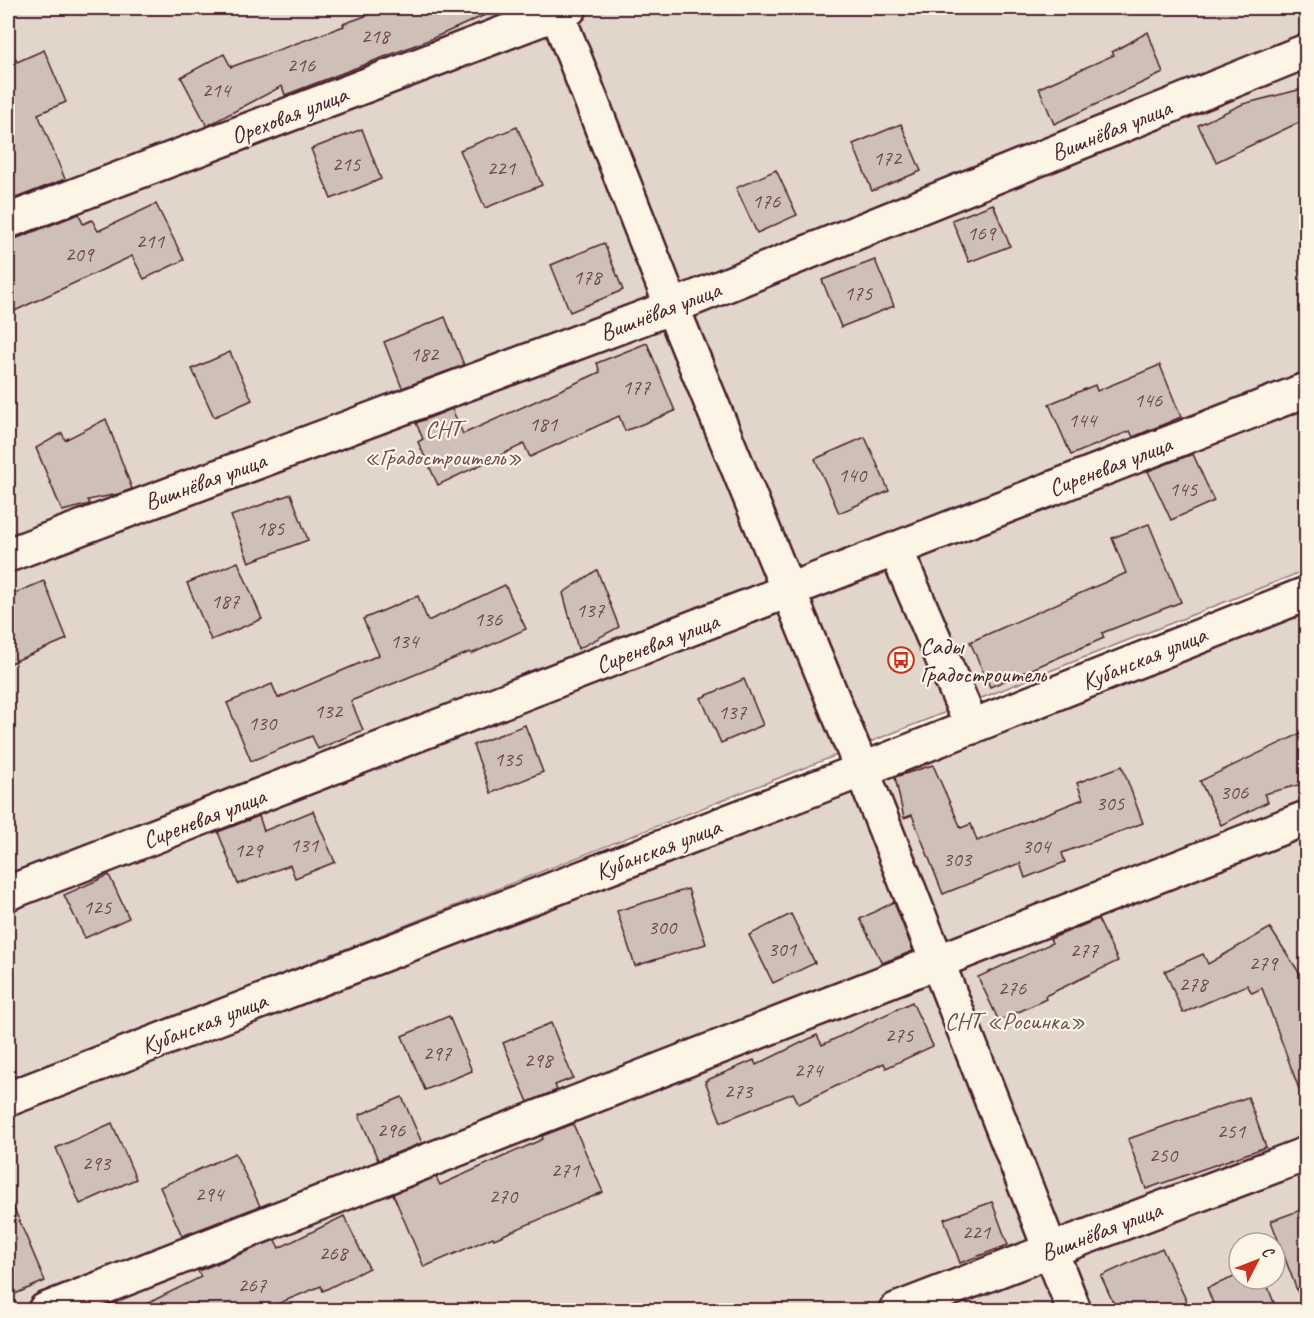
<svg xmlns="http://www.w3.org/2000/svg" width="1314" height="1318" font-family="Caveat,sans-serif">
<rect width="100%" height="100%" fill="#fcf5e5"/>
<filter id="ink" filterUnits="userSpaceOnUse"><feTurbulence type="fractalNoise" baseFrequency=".0167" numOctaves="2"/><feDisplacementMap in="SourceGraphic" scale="12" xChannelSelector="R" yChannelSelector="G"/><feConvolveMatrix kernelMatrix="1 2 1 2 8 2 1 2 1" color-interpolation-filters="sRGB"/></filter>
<g filter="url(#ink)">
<g fill="#e2d5ca" stroke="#967a7a" stroke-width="1.5" fill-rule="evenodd">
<path d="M8,8H1306V570L8,1082Z"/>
<path d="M1306,594V1310H8V1099ZM1239,1243H1275V1279H1239Z"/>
</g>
<g fill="#cfc0b7" stroke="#4a1f2b" stroke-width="1.5">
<path d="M388,8H501L431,39L285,95L282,86L207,126L181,77L224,54L231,67L344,26L343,24Z"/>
<path d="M1148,32L1163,73L1054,124L1039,88L1114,55L1112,52Z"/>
<path d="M8,41L17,62L44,50L66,102L38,114L65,179L8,201Z"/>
<path d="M1306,88V119L1216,162L1198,125L1243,104Z"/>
<path d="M901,124L921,171L872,191L853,144Z"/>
<path d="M517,127L542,185L485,208L460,150Z"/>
<path d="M362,129L381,179L331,199L311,149Z"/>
<path d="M776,170L797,215L757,233L736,188Z"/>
<path d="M156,204L184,260L144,279L132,256L8,314V239H15L79,214L83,224L92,220L98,231Z"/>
<path d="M993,204L1010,246L969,262L952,220Z"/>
<path d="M604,243L623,290L570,312L551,265Z"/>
<path d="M875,260L894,306L841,327L822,280Z"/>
<path d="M445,317L464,365L402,388L384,342Z"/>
<path d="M647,343L675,411L625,431L619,416L530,457L524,444L438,485L418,442L423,439L416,423L452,409L463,434L600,372L597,363Z"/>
<path d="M230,352L252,400L214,417L192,369Z"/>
<path d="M1160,365L1181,417L1133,437L1130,431L1071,455L1049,404L1095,385L1097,391Z"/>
<path d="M106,419L132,489L118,494L88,500L90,504L62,511L36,448L62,433L65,440Z"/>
<path d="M865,437L889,491L839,513L815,459Z"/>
<path d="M1193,454L1214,501L1171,520L1148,471Z"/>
<path d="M291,494L308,540L249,562L231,516Z"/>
<path d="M1149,524L1181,602L1102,633L1104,638L990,687L970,642L1126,573L1112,538Z"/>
<path d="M238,562L262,619L211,640L187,583Z"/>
<path d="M597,570L619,627L578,649L563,593Z"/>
<path d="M44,581L67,639L8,664V596Z"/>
<path d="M505,585L526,629L471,654L470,652L351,701L363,730L318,749L312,736L251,761L227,703L272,684L278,698L379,655L363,619L418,596L428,621Z"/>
<path d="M744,679L763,725L721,743L701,698Z"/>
<path d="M525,725L543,772L491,793L473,745Z"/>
<path d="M1306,731V783L1264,794L1268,802L1221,825L1200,781Z"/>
<path d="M933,765L961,828L971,824L977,841L1083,799L1077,783L1122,766L1143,823L1062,853L1065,862L1025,878L1020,863L943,894L912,815L904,818L895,777Z"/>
<path d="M313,811L335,862L295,878L290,865L238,884L218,832L259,816L264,831Z"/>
<path d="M109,875L129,918L85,938L64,895Z"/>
<path d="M688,889L706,944L635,966L617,911Z"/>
<path d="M894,902L913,951L882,963L860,919Z"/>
<path d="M791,914L815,963L773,983L749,935Z"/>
<path d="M1098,919L1118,961L1045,996L1046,999L999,1021L978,977L1052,943L1050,939Z"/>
<path d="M1270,928L1306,983V1099L1303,1100L1262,988L1252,993L1247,985L1183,1013L1165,971L1203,954L1208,964Z"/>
<path d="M912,1002L933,1046L886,1068L884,1063L799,1104L793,1093L721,1122L705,1081L754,1060L756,1065L817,1035L822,1045Z"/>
<path d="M449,1016L472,1071L425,1090L402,1036Z"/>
<path d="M551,1023L573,1078L555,1085L557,1090L528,1102L503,1043Z"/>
<path d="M402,1097L422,1143L378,1160L359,1115Z"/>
<path d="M1248,1097L1266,1147L1146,1189L1128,1139Z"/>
<path d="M112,1123L136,1179L80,1204L56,1148Z"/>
<path d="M573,1124L603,1192L494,1239L493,1237L424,1267L393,1194L436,1177L440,1185L543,1139L542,1136Z"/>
<path d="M235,1153L260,1206L182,1236L160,1187Z"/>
<path d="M8,1194L45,1281L8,1297Z"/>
<path d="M992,1202L1008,1245L960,1263L944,1219Z"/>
<path d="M1306,1208V1308L1304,1309L1271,1221Z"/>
<path d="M344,1216L369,1268L323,1291L321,1286L260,1311H132L201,1277L198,1271L275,1240L279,1248Z"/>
<path d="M1162,1248L1191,1311H1117L1101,1276Z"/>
<path d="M1239,1275V1279H1265L1277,1311H1216L1207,1288Z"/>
</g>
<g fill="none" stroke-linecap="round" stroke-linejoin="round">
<g stroke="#4a1f2b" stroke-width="38">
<g id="minor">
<path d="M555,8L672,307L862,770L1074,1310"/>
<path d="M8,221L570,8"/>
<path d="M896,550L972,727"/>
<path d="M8,555L672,307L1306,51"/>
<path d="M8,893L1306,390"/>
<path d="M8,1099L862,770L1306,594"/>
<path d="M45,1310L1306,818"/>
<path d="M896,1310L1051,1250L1306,1154"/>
</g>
</g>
<use href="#minor" stroke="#fcf5e5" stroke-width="33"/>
</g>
</g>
<defs>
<g id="bus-ring" transform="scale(1.35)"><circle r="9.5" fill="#fcf5e5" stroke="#c8321e" stroke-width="1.5"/><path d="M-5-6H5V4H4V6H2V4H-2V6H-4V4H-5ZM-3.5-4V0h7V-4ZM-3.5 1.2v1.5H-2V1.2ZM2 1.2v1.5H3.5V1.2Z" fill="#c8321e"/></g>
</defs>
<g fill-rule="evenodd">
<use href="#bus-ring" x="901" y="660"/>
</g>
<g text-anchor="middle" stroke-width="4.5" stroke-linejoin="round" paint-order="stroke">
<g font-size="21" fill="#6b474e">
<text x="375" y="43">218</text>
<text x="301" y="72">216</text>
<text x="216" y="97">214</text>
<text x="887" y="165">172</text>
<text x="346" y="171">215</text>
<text x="501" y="175">221</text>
<text x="766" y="208">176</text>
<text x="981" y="240">169</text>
<text x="150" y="248">211</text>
<text x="79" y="261">209</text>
<text x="587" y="284">178</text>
<text x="858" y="300">175</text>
<text x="424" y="361">182</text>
<text x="636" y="394">177</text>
<text x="1148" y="407">146</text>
<text x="1082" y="427">144</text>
<text x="543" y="431">181</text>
<text x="852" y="482">140</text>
<text x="1183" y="496">145</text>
<text x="270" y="535">185</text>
<text x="225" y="608">187</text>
<text x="590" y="617">137</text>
<text x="488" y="626">136</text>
<text x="404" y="648">134</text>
<text x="328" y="718">132</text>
<text x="732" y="719">137</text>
<text x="262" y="730">130</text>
<text x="508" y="766">135</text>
<text x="1234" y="799">306</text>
<text x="1110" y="810">305</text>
<text x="304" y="852">131</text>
<text x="1036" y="853">304</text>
<text x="248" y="857">129</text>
<text x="957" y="866">303</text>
<text x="97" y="914">125</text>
<text x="662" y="934">300</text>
<text x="782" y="956">301</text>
<text x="1084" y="957">277</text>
<text x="1263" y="970">279</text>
<text x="1193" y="991">278</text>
<text x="1012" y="995">276</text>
<text x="899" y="1042">275</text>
<text x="437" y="1060">297</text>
<text x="538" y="1067">298</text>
<text x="808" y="1077">274</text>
<text x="738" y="1098">273</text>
<text x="391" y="1137">296</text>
<text x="1231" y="1138">251</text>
<text x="1163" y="1162">250</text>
<text x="96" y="1170">293</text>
<text x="565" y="1177">271</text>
<text x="209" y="1201">294</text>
<text x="503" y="1203">270</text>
<text x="976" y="1239">221</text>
<text x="333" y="1260">268</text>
<text x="252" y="1292">267</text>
</g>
<g font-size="24" fill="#4a1f2b" stroke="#fcf5e5">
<text transform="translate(289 115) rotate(-21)" y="8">Ореховая улица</text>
<text transform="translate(1111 130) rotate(-22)" y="8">Вишнёвая улица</text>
<text transform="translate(660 311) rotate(-21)" y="8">Вишнёвая улица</text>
<text transform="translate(1110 466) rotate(-21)" y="8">Сиреневая улица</text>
<text transform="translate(205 481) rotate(-20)" y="8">Вишнёвая улица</text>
<text transform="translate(657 643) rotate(-21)" y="8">Сиреневая улица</text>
<text transform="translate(1144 658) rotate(-22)" y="8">Кубанская улица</text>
<text transform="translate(204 818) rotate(-21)" y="8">Сиреневая улица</text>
<text transform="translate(658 849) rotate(-21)" y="8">Кубанская улица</text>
<text transform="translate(204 1023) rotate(-21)" y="8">Кубанская улица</text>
<text transform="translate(1101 1231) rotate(-21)" y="8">Вишнёвая улица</text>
</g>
<g font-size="24" fill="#704c53" stroke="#fcf5e5">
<text x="443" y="437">СНТ<tspan x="443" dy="28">«Градостроитель»</tspan></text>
<text x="1015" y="1029">СНТ «Росинка»</text>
</g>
<g font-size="24" fill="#4a1f2b" stroke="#fcf5e5" text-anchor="start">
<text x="920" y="654">Сады<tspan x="920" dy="28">Градостроитель</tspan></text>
</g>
</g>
<rect width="1314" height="1318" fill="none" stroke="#fcf5e5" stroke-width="30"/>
<rect x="15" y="15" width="1284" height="1288" fill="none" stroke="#4a1f2b" stroke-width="2" filter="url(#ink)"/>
<g transform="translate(1257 1261) rotate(48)"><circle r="28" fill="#fcf5e5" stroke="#b59f9b" stroke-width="1.5"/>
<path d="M0-4.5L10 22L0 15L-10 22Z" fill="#c8321e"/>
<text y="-9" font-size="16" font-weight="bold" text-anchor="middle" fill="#4a1f2b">С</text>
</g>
</svg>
